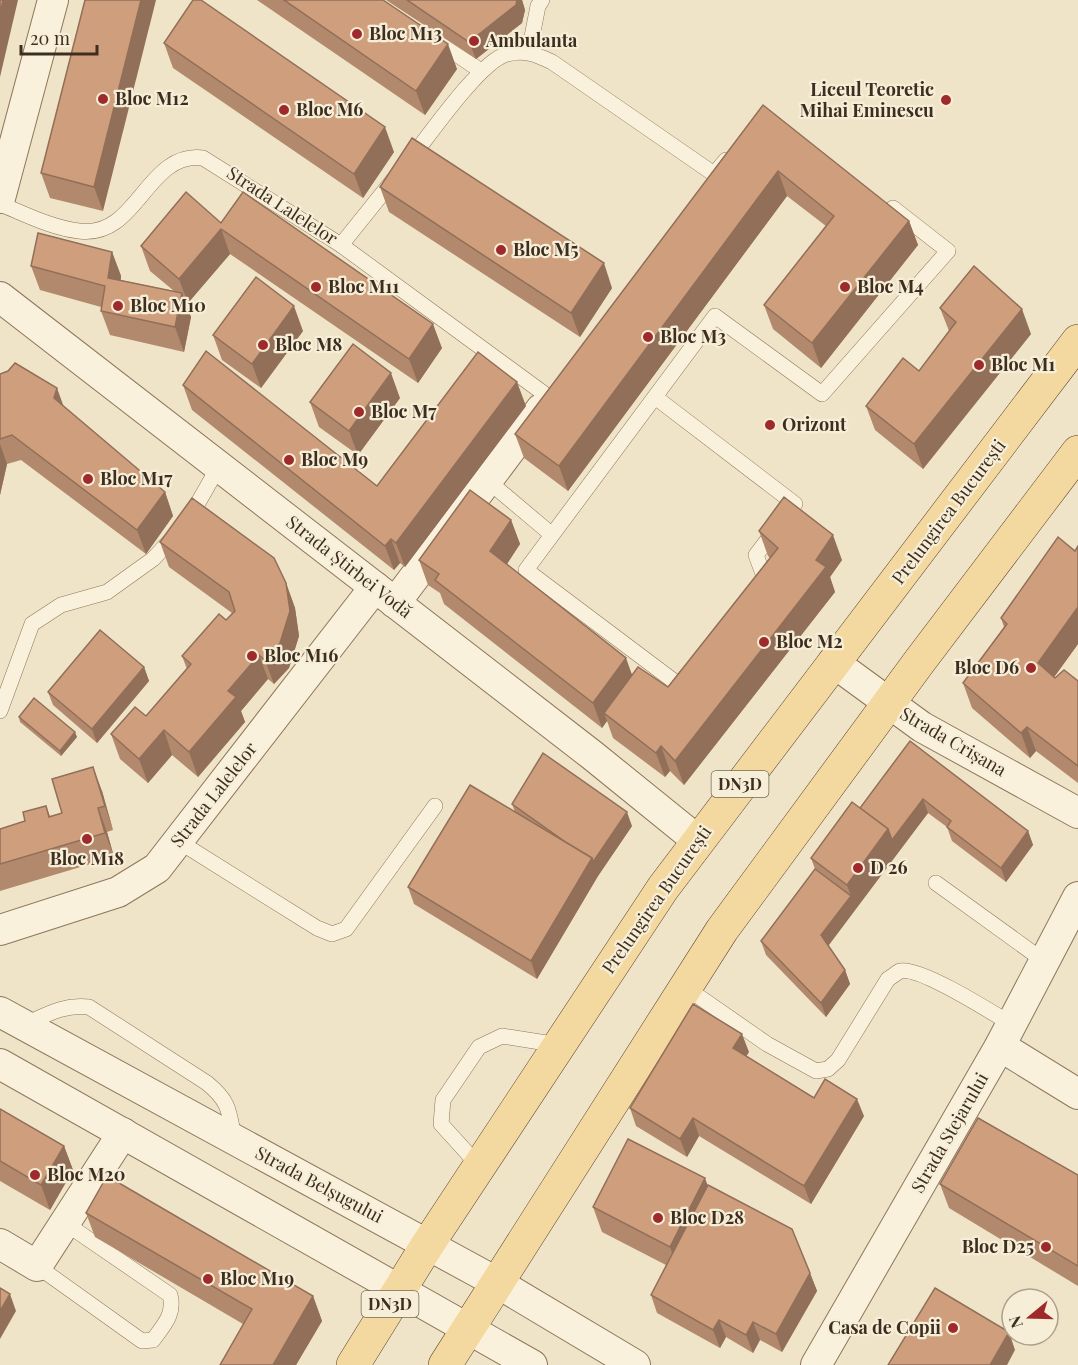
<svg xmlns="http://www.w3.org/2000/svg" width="1078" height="1365" font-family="'Playfair Display',serif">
<rect width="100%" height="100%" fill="#f0e4c8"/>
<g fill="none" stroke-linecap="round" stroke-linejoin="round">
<g stroke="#8d765c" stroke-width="16">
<g id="service">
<path d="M434,39L481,71"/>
<path d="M529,52L538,6L542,0"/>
<path d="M409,161C428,137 480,61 507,54C524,49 537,55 552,62L714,174L726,160"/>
<path d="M0,204C25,214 52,228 79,231C138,239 146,151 203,158L341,245L550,398"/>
<path d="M341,245L394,179"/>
<path d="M655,397L795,504L756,555L765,579L759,586"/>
<path d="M488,481L551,534"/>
<path d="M687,675L679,685L526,570L715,316L822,394L948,251L893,208"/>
<path d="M0,711L32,624L61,605L107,592L153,559L186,524L219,466"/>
<path d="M178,841L317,928L332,934L346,929L435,806"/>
<path d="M936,883L1044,961"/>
<path d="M685,987L767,1044L816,1071L828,1069L838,1060L888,979C892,977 896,973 900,971C919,966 993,1013 1011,1024"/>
<path d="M24,1025C46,1015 64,1004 89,1007L207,1083C230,1102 229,1111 234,1139"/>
<path d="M479,1166L441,1124L443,1100L479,1047L502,1036L559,1045"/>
<path d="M37,1266L142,1341L153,1340C164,1325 175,1314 170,1295L65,1223"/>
</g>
</g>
<g stroke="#8d765c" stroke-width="32">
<g id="minor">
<path d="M0,198L53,0"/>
<path d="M0,297L592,755L697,840"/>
<path d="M395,603L541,409"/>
<path d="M833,662L922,727L1078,813"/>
<path d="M0,930L118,892L157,868L375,587"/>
<path d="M0,1012L496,1282L635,1365"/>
<path d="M1000,1046L1078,1094"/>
<path d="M0,1064L532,1365"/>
<path d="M0,1244L37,1266L123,1133"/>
<path d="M816,1365L1000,1046L1078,897"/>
</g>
</g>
<g stroke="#5b4430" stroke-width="34">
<g id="primary">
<path d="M353,1365L428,1244L663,888L1078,341"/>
<path d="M445,1365L722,930L919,662L1078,452"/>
</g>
</g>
<use href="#service" stroke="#faf1dc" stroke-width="15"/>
<use href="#minor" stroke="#faf1dc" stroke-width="30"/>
<use href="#primary" stroke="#f3d9a0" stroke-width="33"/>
</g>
<g fill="#b2896c">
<path d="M85,0L103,211L50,198L41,173Z"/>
<path d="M257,0H383L457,69L425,115Z"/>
<path d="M386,0H522L525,10L522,23L476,59Z"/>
<path d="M164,43L394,152L363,198L173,68Z"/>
<path d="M763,105L909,221L918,245L821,368L773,329L764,305L826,226L787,196L568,491L524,458L515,434Z"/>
<path d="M380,187L612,288L580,337L389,212Z"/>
<path d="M221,223L442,348L418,383L230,254L188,303L184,300L191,317L184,352L110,335L101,311V307L40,290L31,266L112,252L121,276V280L174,291L150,271L141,246Z"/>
<path d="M940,308L1031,334L923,469L875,430L866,406L919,371L949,331Z"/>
<path d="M303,331L261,388L222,360L213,335Z"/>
<path d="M0,374L63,406L165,492L173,516L146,554L21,460L7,464L0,495Z"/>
<path d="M183,385L377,486L526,406L405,567L400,563L394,570L192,410Z"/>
<path d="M400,398L358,455L319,427L310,402Z"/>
<path d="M511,520L520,544L507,564L632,675L668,687L770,558L768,556L759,531L842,560L830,577L835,592L684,785L670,771L665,777L613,738L607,721L602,728L444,604L440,593L428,585L419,560Z"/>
<path d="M160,542L286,583L295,608L299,636L289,668L274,684L268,679L241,711L245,722L198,777L172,755L148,783L120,759L111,734L146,716L187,669L182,656L226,620L232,613L169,567Z"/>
<path d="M1078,546V644L1054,677L1055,678L1078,681V783L1036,751L1030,758L972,708L963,683L1004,627L1001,618L1075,551Z"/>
<path d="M144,667L149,681L97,743L53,705L48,692Z"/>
<path d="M19,717L77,737L61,756L20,722Z"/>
<path d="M910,741L1028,831L1033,845L1006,882L952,841L947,827L928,813L828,945L845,970L850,984L826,1017L766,955L761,941L815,869L811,858L860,808Z"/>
<path d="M102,791L113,830L107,832L114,857L0,891V829L25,821L46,806L50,816L62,813Z"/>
<path d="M512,804L632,826L598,876L537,979L414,904L408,887L515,812Z"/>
<path d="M749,1052L746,1056L814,1098L864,1116L811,1204L699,1136L687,1157L636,1126L630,1108Z"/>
<path d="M0,1109L64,1146L73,1170L50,1210L0,1181Z"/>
<path d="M1078,1175V1286L949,1208L940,1184Z"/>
<path d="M708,1185L810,1273L817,1291L782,1352L760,1340L753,1353L726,1337L720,1348L657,1313L651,1295L666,1265L602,1232L593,1207Z"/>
<path d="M86,1213L313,1296L322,1321L296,1365H220L243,1324L95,1237Z"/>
</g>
<g fill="#916f58">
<path d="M3,0H18L0,77V14Z"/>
<path d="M141,0H156L103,211L94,187Z"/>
<path d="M517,0H522L525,10L522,23L476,59L469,42Z"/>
<path d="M448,44L457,69L425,115L416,91Z"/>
<path d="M385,127L394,152L363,198L354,174Z"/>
<path d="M778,171L787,196L568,491L559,466Z"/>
<path d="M909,221L918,245L821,368L812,343Z"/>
<path d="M221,229L230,254L188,303L179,279Z"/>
<path d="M112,252L121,276L117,302L108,278Z"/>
<path d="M604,263L612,288L580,337L571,313Z"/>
<path d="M182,293L191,317L184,352L175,327Z"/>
<path d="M294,306L303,331L261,388L252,364Z"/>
<path d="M1022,309L1031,334L923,469L914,444Z"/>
<path d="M433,324L442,348L418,383L409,359Z"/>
<path d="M391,373L400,398L358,455L349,431Z"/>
<path d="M517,382L526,406L405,567L396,543Z"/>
<path d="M57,388L66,413L54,398Z"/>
<path d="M0,444L7,464L0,495Z"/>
<path d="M165,492L173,516L146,554L137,530Z"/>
<path d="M511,520L520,544L499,576L490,551Z"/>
<path d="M833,535L842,560L830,577L835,592L684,785L675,761Z"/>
<path d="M391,539L400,563L394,570L385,546Z"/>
<path d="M286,583L295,608L299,636L289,668L274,684L265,660Z"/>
<path d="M1078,607V644L1047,687L1038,663Z"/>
<path d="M259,655L268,679L241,711L245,722L198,777L189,752L228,691Z"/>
<path d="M626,658L635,683L604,713L607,721L602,728L593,703Z"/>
<path d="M144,667L149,681L97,743L92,729Z"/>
<path d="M1027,727L1036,751L1030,758L1021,733Z"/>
<path d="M164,730L172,755L148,783L139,759Z"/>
<path d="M75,732L77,737L61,756L60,751Z"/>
<path d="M661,746L670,771L665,777L656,753Z"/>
<path d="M93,767L102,791L113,830L105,806Z"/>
<path d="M923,799L928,813L826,949L821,935L851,896L847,885L888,829Z"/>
<path d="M98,808L107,832L114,857L105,833Z"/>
<path d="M627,812L632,826L598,876L537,979L531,961L592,858Z"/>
<path d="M1028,831L1033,845L1006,882L1001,868Z"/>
<path d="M845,970L850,984L826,1017L821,1003Z"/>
<path d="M742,1034L749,1052L740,1066L733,1048Z"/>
<path d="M857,1099L864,1116L811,1204L804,1186Z"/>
<path d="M693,1118L699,1136L687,1157L680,1139Z"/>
<path d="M64,1146L73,1170L50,1210L41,1185Z"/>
<path d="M705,1178L714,1203L679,1272L670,1247Z"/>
<path d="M810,1273L817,1291L782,1352L776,1334Z"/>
<path d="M10,1294L16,1311L0,1339V1311Z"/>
<path d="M313,1296L322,1321L296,1365H273Z"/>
<path d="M719,1320L726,1337L720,1348L713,1330Z"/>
<path d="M753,1322L760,1340L753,1353L746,1335Z"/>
<path d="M1009,1332L1015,1350L1007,1365H990Z"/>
</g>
<g fill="#cf9f7d" stroke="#916f58" stroke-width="1.5">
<path d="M0,0H3L0,14Z"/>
<path d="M85,0H141L94,187L41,173Z"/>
<path d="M193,0H201L385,127L354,174L164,43Z"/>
<path d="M284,0H383L448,44L416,91Z"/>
<path d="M407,0H517L516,5L469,42Z"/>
<path d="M763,105L909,221L812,343L764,305L834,216L778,171L559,466L515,434Z"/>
<path d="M412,138L604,263L571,313L380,187Z"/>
<path d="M186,192L221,223L243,192L433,324L409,359L221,229L179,279L141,246Z"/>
<path d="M38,233L112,252L108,278L182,293L175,327L101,311L105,286L31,266Z"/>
<path d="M974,266L1022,309L914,444L866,406L903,358L919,371L956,322L940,308Z"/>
<path d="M256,277L294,306L252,364L213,335Z"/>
<path d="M353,344L391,373L349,431L310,402Z"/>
<path d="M206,351L377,486L478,352L517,382L396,543L391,539L385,546L183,385Z"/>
<path d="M15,363L57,388L54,398L165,492L137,530L12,435L0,439V374L8,371Z"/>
<path d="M470,490L511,520L490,551L626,658L593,703L435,580L439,574L419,560Z"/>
<path d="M784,497L833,535L816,560L826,567L675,761L661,746L656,753L604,713L638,667L668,687L778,548L759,531Z"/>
<path d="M192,498L274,558L286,583L290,611L280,643L265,660L259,655L228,691L236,697L189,752L164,730L139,759L111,734L135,707L146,716L191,664L182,656L219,614L226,620L235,611L229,592L160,542Z"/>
<path d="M1058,537L1075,551L1078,546V607L1038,663L1055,678L1064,670L1078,681V766L1027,727L1021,733L963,683L1007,624L1001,618Z"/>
<path d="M100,630L144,667L92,729L48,692Z"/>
<path d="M34,698L75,732L60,751L19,717Z"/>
<path d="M910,741L1028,831L1001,868L947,827L951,821L923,799L892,840L888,829L860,808Z"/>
<path d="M543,753L627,812L593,862L592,858L567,843L512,804Z"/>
<path d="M93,767L105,806L98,808L105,833L0,864V829L25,821L23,812L46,806L49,817L62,813L52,779Z"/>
<path d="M470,785L592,858L531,961L408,887Z"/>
<path d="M852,802L888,829L847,885L811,858Z"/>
<path d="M815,869L851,896L821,935L845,970L821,1003L761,941Z"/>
<path d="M693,1004L742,1034L733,1048L814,1098L825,1079L857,1099L804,1186L693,1118L680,1139L630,1108Z"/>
<path d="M0,1109L64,1146L41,1185L0,1161Z"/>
<path d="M978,1118L1078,1175V1266L940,1184Z"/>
<path d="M628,1139L705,1178L670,1247L593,1207Z"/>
<path d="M107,1176L313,1296L273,1365H220L252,1309L86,1213Z"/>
<path d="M708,1185L792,1229L810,1273L776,1334L753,1322L746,1335L719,1320L713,1330L651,1295Z"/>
<path d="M0,1288L10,1294L0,1311Z"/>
<path d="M935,1288L1009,1332L990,1365H888Z"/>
</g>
<g fill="#9e2a2b" stroke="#f7eed8" stroke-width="2">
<circle cx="357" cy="34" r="6"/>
<circle cx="474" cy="41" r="6"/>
<circle cx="103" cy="99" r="6"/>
<circle cx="946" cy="100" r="6"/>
<circle cx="284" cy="110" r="6"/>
<circle cx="501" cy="250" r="6"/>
<circle cx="316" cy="287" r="6"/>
<circle cx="845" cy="287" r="6"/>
<circle cx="118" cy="306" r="6"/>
<circle cx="648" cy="337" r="6"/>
<circle cx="263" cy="345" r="6"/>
<circle cx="979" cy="365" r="6"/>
<circle cx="359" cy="412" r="6"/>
<circle cx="770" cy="425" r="6"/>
<circle cx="289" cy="460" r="6"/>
<circle cx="88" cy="479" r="6"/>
<circle cx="764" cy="642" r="6"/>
<circle cx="252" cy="656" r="6"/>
<circle cx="1031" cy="668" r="6"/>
<circle cx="87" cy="839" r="6"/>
<circle cx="858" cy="868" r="6"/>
<circle cx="35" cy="1175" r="6"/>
<circle cx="658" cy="1218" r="6"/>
<circle cx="1046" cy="1247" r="6"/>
<circle cx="208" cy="1279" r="6"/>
<circle cx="953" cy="1328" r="6"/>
</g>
<g text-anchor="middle" stroke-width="4.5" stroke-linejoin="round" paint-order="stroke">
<g fill="#f7eed8" stroke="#756857" stroke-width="1.5">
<rect x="711.5" y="771" width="57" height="26" rx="4.5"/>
<rect x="361.5" y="1291" width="57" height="26" rx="4.5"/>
</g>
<g font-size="16" font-weight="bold" fill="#3d2e20">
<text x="740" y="790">DN3D</text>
<text x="390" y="1310">DN3D</text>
</g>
<g font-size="18" font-weight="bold" fill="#3d2e20" stroke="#f7eed8" text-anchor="start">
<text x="369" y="40">Bloc M13</text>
<text x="486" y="47">Ambulanta</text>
<text x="934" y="96" text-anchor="end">Liceul Teoretic<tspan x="934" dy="21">Mihai Eminescu</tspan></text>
<text x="115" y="105">Bloc M12</text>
<text x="296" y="116">Bloc M6</text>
<text x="513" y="256">Bloc M5</text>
<text x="328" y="293">Bloc M11</text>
<text x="857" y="293">Bloc M4</text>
<text x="130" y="312">Bloc M10</text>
<text x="660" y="343">Bloc M3</text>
<text x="275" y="351">Bloc M8</text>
<text x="991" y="371">Bloc M1</text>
<text x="371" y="418">Bloc M7</text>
<text x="782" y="431">Orizont</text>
<text x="301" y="466">Bloc M9</text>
<text x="100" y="485">Bloc M17</text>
<text x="776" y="648">Bloc M2</text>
<text x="264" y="662">Bloc M16</text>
<text x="1019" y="674" text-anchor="end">Bloc D6</text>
<text x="87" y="865" text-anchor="middle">Bloc M18</text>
<text x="870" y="874">D 26</text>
<text x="47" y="1181">Bloc M20</text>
<text x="670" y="1224">Bloc D28</text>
<text x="1034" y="1253" text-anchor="end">Bloc D25</text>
<text x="220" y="1285">Bloc M19</text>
<text x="941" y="1334" text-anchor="end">Casa de Copii</text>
</g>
<g font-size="18" fill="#3d2e20" stroke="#f7eed8">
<text transform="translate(282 206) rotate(33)" y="6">Strada Lalelelor</text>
<text transform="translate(949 512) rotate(-53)" y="6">Prelungirea București</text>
<text transform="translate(349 567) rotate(38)" y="6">Strada Știrbei Vodă</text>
<text transform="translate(953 742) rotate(30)" y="6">Strada Crișana</text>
<text transform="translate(214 795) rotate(-52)" y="6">Strada Lalelelor</text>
<text transform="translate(657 900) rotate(-55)" y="6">Prelungirea București</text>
<text transform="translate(950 1133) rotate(-60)" y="6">Strada Stejarului</text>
<text transform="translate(319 1185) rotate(28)" y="6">Strada Belșugului</text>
</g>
</g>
<g transform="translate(1030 1317) rotate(251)"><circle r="28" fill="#f7eed8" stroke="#ada18e" stroke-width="1.5"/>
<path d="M0-4.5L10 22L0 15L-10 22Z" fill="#9e2a2b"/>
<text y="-9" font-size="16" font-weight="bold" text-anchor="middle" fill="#3d2e20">N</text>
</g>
<path d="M21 45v9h76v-9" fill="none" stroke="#3d2e20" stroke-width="3"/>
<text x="30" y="45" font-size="18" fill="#3d2e20" stroke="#f7eed8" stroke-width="4.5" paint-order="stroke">20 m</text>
</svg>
